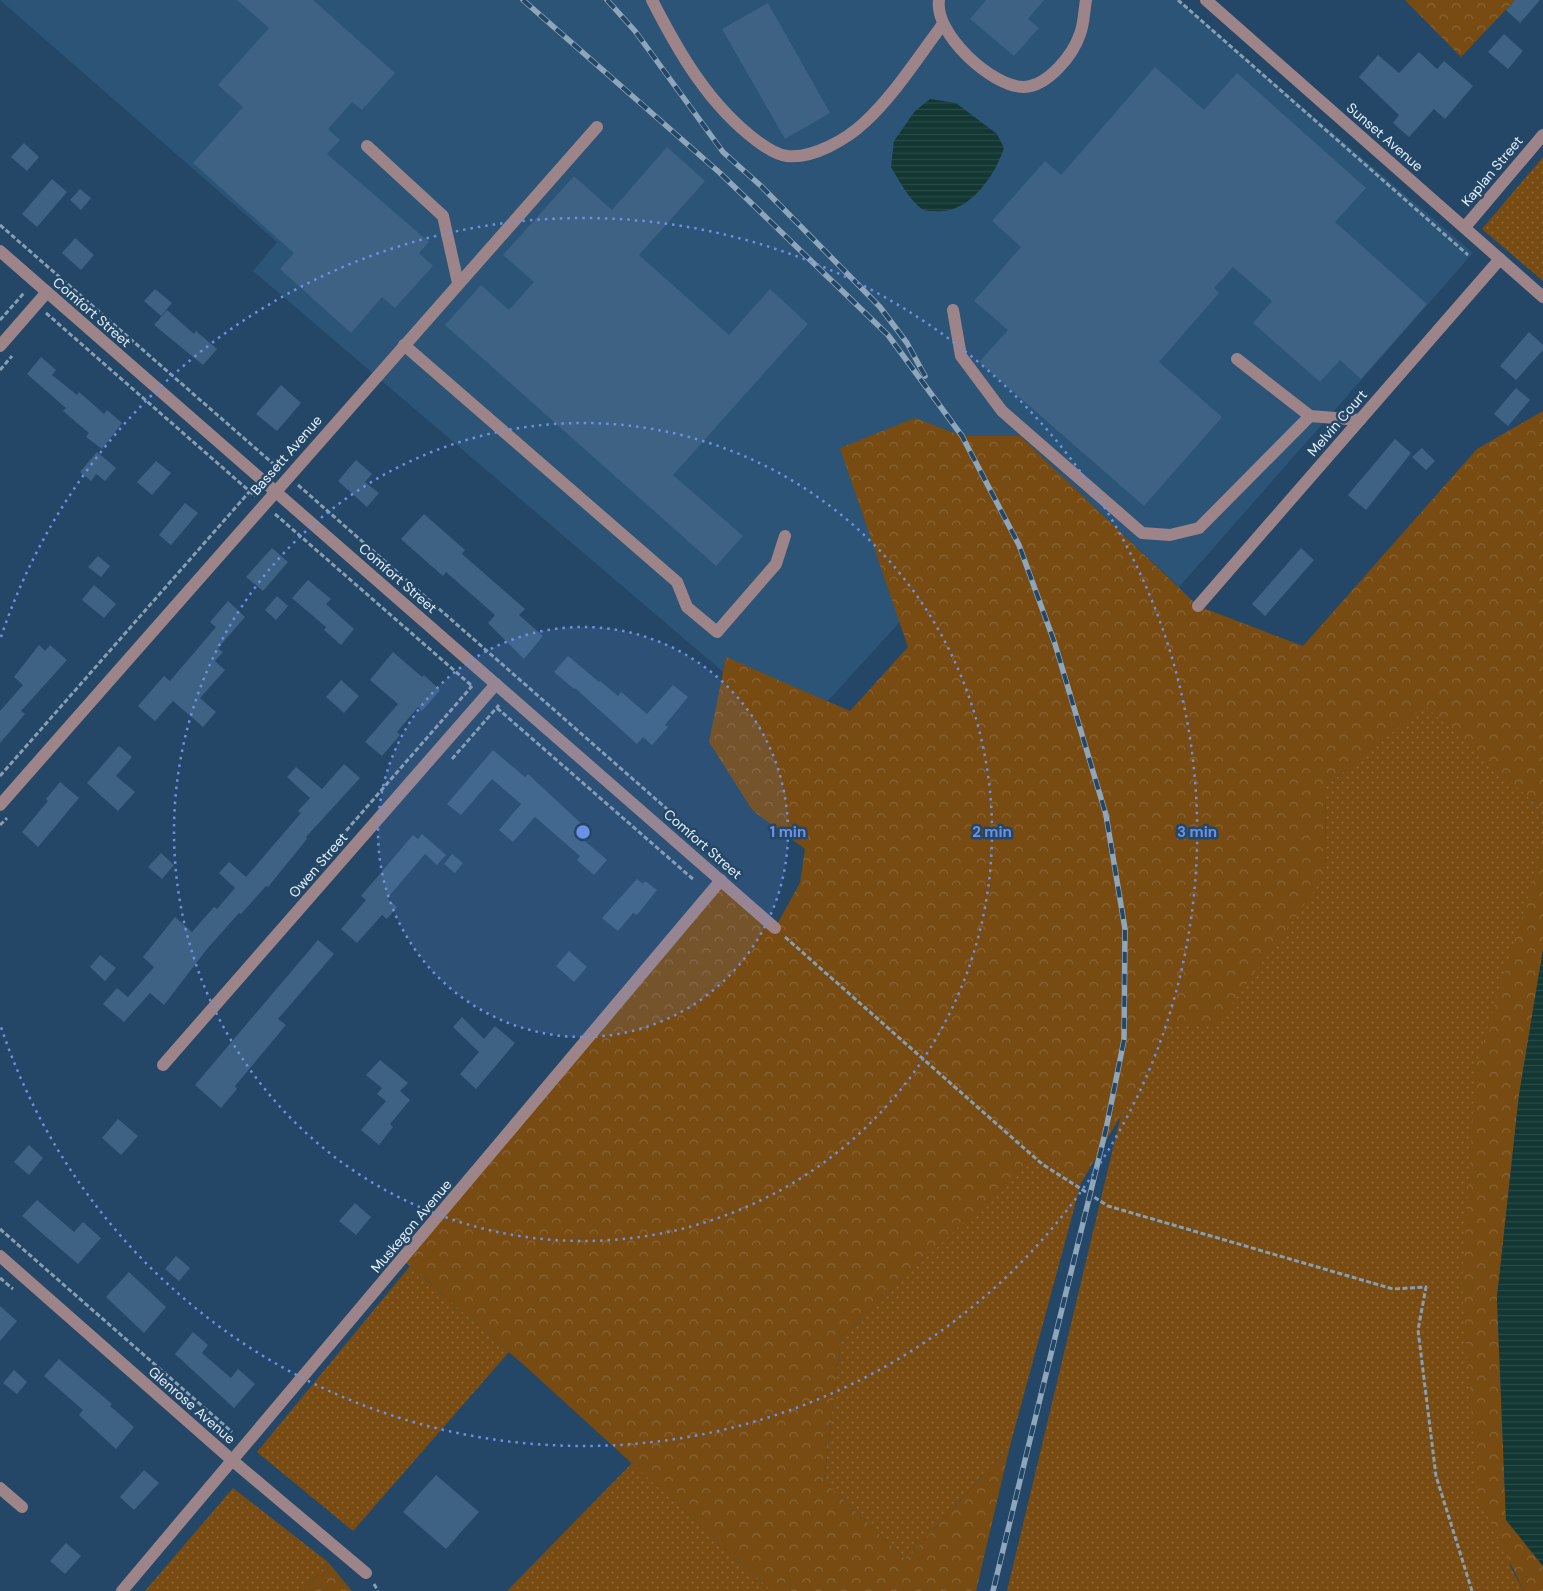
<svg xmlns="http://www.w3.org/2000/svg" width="1543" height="1591" font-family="'DM Sans',sans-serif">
<defs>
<pattern id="grass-dots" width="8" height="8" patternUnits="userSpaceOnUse" patternTransform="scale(1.25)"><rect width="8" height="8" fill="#774b12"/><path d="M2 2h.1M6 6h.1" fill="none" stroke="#8a6536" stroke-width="1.8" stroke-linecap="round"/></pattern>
<pattern id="forest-crowns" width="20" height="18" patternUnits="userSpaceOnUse" patternTransform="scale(1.25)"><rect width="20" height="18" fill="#774b12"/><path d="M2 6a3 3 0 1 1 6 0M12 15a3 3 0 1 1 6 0" fill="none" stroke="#8a6536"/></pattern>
<pattern id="water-rules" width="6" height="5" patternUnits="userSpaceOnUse" patternTransform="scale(1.25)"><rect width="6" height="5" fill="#133733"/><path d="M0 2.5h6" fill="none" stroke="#2a4b47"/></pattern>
</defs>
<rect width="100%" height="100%" fill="#244767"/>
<path fill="#2b5477" d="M0,0H1178L1473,253L1179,587L1046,461L797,735L253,271L277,242Z"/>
<g fill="url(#grass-dots)">
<path d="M1543,157V281L1482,229Z"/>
<path d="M1425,705L1543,810V849L1462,1284L1511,1568L1524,1591H1007L1121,1115L1175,1024L1325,876L1326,786Z"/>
<path d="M1039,1151L1081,1183L1010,1446L906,1560L824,1481L841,1337Z"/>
<path d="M410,1266L509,1352L353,1531L257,1452Z"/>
<path d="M632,1463L772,1591H507Z"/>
<path d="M233,1488L328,1562L304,1591H145Z"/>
</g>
<g fill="url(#forest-crowns)">
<path d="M1405,0H1515L1461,57Z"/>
<path d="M1543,411V810L1425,706L1326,786L1325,876L1215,1027L1175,1024L1081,1183L1039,1152L841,1337L824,1481L906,1560L1010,1446L976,1591H772L525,1366L402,1259L721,880L775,928L800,883L805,849L753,811L709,742L726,657L850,711L908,647L840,448L915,418L962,436H1020L1198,606L1303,646L1477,449Z"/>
<path d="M1543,849V951L1519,1095L1497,1298L1506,1519L1543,1566V1591H1524L1478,1497L1462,1284L1476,1065Z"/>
<path d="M328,1562L352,1591H304Z"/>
</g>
<g fill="url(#water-rules)">
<path d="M930,99L956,103L997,134L1004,148C995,176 968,215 935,211C932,211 927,211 924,210C911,203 898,179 891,167L894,141L915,111Z"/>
<path d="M1543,949V1566L1506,1520L1497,1298L1519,1095Z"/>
</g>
<g fill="#3e6283">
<path d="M237,0H313L395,73L362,110L352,102L328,129L340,140L327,154L429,242L419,253L433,266L395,308L382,297L351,333L280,269L294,253L193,163L243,107L218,85L269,28Z"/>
<path d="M986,0H1044L1028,19L1039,28L1014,56L970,19Z"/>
<path d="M1515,0H1540L1520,23L1506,10Z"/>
<path d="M768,3L830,113L785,139L722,29Z"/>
<path d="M1504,34L1523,51L1508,69L1488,52Z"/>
<path d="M1419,52L1437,69L1444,61L1473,86L1445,119L1434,109L1409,137L1393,123L1399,115L1359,77L1378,55L1399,73Z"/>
<path d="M1155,67L1204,110L1237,73L1366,188L1335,222L1427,304L1361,379L1340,360L1320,382L1253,323L1272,301L1233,267L1214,288L1219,293L1159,362L1222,417L1144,506L979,362L1008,330L974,301L1021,247L992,221L1045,161L1061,175Z"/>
<path d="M24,143L39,157L27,171L11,157Z"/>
<path d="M667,147L705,181L639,255L729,335L770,289L808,324L673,475L743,536L716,566L445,325L481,285L509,310L534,282L503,255L574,176L612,210Z"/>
<path d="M52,179L67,192L37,227L22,214Z"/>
<path d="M80,189L91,198L81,210L70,200Z"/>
<path d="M75,238L94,255L81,270L62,253Z"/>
<path d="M155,289L172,303L161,316L144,301Z"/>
<path d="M167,310L194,334L196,331L217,349L203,365L154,325Z"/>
<path d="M1529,332L1543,345V350L1516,380L1500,366Z"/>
<path d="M41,357L56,370L52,375L77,395L79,392L104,414L107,410L122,423L102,449L86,437L89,433L63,411L66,408L27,374Z"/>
<path d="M281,385L301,403L277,431L256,414Z"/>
<path d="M1516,388L1530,400L1508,426L1494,414Z"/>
<path d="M1395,439L1411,453L1366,510L1348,495Z"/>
<path d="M1422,448L1435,461L1426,470L1412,457Z"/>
<path d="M97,452L116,468L105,481L96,474L91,481L80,472Z"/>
<path d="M356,460L372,474L365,482L379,493L367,507L338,481Z"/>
<path d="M156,461L171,473L152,495L137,482Z"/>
<path d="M185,503L198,513L171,545L159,535Z"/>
<path d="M424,514L465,550L462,554L525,609L519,615L543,636L524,659L488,623L495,615L446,572L443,576L401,539Z"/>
<path d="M272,548L288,562L263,591L246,577Z"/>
<path d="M1301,548L1314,560L1265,616L1252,604Z"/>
<path d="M98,556L110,566L101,577L88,567Z"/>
<path d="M308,580L331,599L326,604L354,629L341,645L324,630L326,627L292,598Z"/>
<path d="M94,585L116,604L104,618L82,600Z"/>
<path d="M277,596L288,606L276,620L265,610Z"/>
<path d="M228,601L245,617L218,648L223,652L215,661L225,670L200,698L216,712L203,727L173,701L155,721L138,706L164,676L170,681L216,627L210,622Z"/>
<path d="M39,645L45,651L50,645L67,660L21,711L25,714L0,743V711L23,685L14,677Z"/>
<path d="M393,652L422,677L424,675L440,690L422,711L418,707L397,732L400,735L382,756L365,742L398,704L370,680Z"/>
<path d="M568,656L599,682L600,681L618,696L621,692L647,714L673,685L688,697L665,725L668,727L652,745L643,737L637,744L575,688L574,689L554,672Z"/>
<path d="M341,680L359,696L344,713L326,697Z"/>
<path d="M119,746L132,757L116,776L135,792L118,811L87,783Z"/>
<path d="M493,750L525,777L528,774L585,827L578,835L607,860L594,875L577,860L580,856L535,817L513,842L499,830L521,804L492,779L461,815L447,804Z"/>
<path d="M344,764L360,778L306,837L307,839L268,887L266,886L241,914L239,913L207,949L164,1005L150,993L124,1022L103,1004L117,988L128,997L154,967L143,957L175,917L192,932L214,907L217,909L235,888L219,873L229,862L246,877L301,813L298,811L310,798L287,777L296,767L322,789Z"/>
<path d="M60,782L79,798L38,847L22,832L48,801L46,799Z"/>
<path d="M422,834L446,855L437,865L425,854L390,895L388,899L397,907L387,919L382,915L357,943L341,929L366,900L361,896L413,835L418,839Z"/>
<path d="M161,853L174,865L162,879L148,867Z"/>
<path d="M452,854L463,863L455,873L444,864Z"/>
<path d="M637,879L643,884L645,881L657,890L637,915L633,913L618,931L602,918Z"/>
<path d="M318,940L334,954L278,1019L286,1025L235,1086L237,1089L221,1108L195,1085Z"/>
<path d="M569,951L587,967L574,982L556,966Z"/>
<path d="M100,955L116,968L105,981L90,967Z"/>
<path d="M462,1017L484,1039L495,1026L515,1043L476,1089L460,1074L479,1052L453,1027Z"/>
<path d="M380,1060L408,1083L400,1091L410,1100L390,1124L393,1127L379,1145L361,1130L386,1101L377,1094L382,1088L366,1075Z"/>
<path d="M118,1119L138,1136L121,1155L102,1138Z"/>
<path d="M29,1145L43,1158L29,1175L14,1162Z"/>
<path d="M37,1200L74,1232L83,1222L101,1238L78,1264L22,1216Z"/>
<path d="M355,1203L371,1217L356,1235L339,1221Z"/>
<path d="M176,1256L190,1268L179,1281L165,1269Z"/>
<path d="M129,1272L166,1307L144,1333L106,1297Z"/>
<path d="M0,1306L17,1321L0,1341Z"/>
<path d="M193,1332L208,1345L202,1353L231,1378L238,1369L255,1384L234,1408L175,1354Z"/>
<path d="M59,1359L112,1404L110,1406L134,1427L116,1449L79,1415L83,1410L44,1376Z"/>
<path d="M14,1370L27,1382L17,1394L3,1383Z"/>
<path d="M144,1470L159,1483L134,1510L120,1497Z"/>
<path d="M436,1475L479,1512L446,1549L403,1512Z"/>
<path d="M66,1543L81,1556L65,1574L50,1561Z"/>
</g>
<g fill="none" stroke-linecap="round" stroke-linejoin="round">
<g stroke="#879fb4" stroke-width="3" stroke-dasharray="5 2.5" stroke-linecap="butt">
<path d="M1178,0L1468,255"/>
<path d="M0,225L278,468"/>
<path d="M46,313L255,496"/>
<path d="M0,320L24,293"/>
<path d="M0,370L12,356"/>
<path d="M298,485L700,838"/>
<path d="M275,514L472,686"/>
<path d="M497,708L694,880"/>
<path d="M452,759L499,705"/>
<path d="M0,776L250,491"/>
<path d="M0,825L7,818"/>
<path d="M292,893L472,686"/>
<path d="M785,937L1042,1164L1108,1206L1393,1289L1426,1287L1418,1330L1436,1476L1472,1591"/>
<path d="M0,1229L232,1432"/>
<path d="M0,1278L13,1289"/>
<path d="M374,1584L378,1591"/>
</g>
<g stroke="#9d8488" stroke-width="12">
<path d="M652,0C679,53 709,105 757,141C765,147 777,155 787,156C813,159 847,139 865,122C895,94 918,57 943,24"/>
<path d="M939,0C934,34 992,87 1024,87C1048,86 1073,55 1080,34C1084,24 1084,11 1086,0"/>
<path d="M1206,0L1543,297"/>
<path d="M367,146L443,216L458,283"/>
<path d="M1465,227L1543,135"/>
<path d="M0,251L775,928"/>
<path d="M953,310L961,356L1002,411L1142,533L1170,535L1199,528L1310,416L1360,420"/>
<path d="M404,345L677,582L687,607L717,632L776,564L785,536"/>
<path d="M0,346L47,292"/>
<path d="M1237,359L1310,416"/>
<path d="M1198,606L1500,259"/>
<path d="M0,805L597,127"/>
<path d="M163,1065L496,684"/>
<path d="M0,1256L233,1461L366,1573"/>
<path d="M0,1488L22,1507"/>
<path d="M122,1591L721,880"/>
</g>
<g stroke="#8ea5ba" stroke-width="5.5">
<g id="rail">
<path d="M523,0L720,173L888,335L962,436L1019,545L1055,644L1106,815L1125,929L1124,1040L1106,1129L993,1591"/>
<path d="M607,0L635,31L723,152L761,186L880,307L907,343L925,376"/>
</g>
</g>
<use href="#rail" stroke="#244767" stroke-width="4" stroke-dasharray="11" stroke-linecap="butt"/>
</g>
<circle cx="583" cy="832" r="205" fill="#6d90e7" fill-opacity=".12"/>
<g fill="none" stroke="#6d90e7" stroke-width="2.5" stroke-dasharray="2.5 5">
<circle cx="583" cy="832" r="205"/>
<circle cx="583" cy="832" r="409"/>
<path d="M1 637A614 614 0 1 1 1 1027"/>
</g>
<g text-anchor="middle" stroke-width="5" stroke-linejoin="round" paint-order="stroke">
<g font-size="14" fill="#e6f2fe" stroke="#244767">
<text transform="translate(1385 137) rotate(41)" y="5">Sunset Avenue</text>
<text transform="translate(1492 171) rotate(-50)" y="5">Kaplan Street</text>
<text transform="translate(92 312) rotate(41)" y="5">Comfort Street</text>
<text transform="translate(1337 423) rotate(-49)" y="5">Melvin Court</text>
<text transform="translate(286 455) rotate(-49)" y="5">Bassett Avenue</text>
<text transform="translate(398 578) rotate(41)" y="5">Comfort Street</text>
<text transform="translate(703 844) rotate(41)" y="5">Comfort Street</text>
<text transform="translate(318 865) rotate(-49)" y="5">Owen Street</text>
<text transform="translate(411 1226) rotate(-50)" y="5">Muskegon Avenue</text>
<text transform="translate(192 1405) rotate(41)" y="5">Glenrose Avenue</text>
</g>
</g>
<circle cx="583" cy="832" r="8" fill="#6d90e7" stroke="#244767" stroke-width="2.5"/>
<g font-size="15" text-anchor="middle" font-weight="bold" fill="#6d90e7" stroke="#244767" stroke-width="5" stroke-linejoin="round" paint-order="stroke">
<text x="788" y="837">1 min</text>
<text x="992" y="837">2 min</text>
<text x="1197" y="837">3 min</text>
</g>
</svg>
